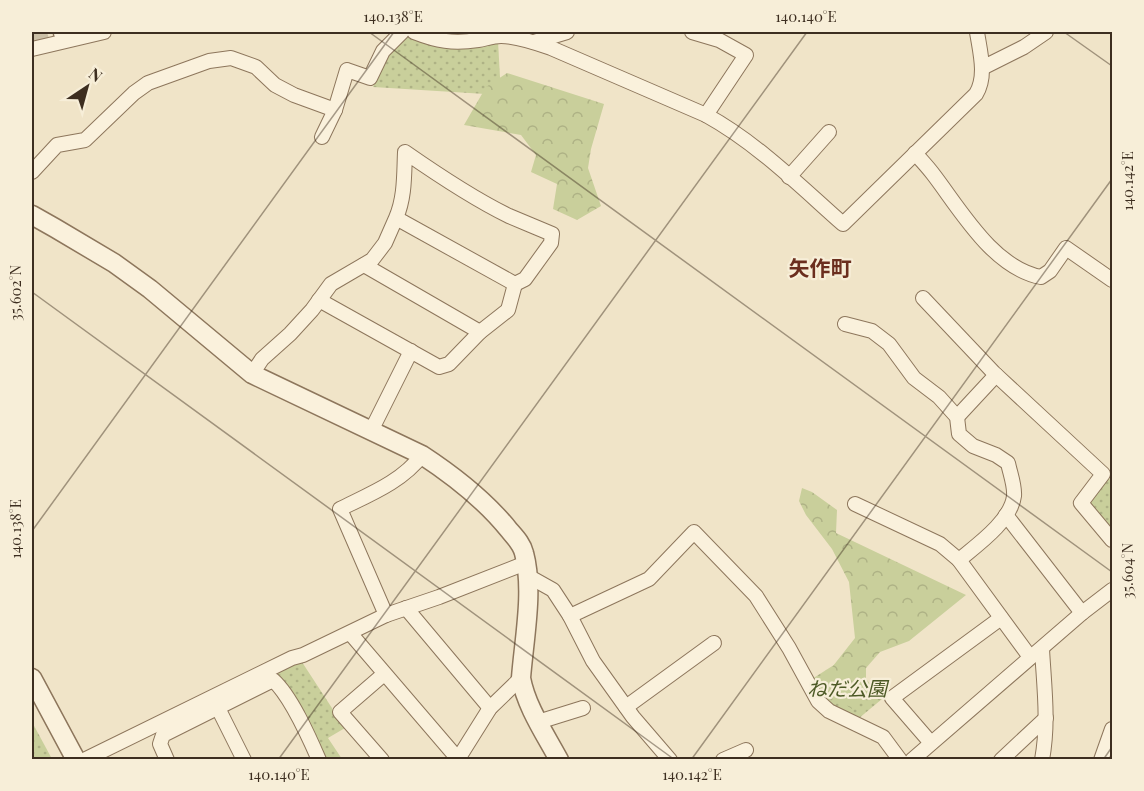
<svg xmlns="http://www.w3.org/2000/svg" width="1144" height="791" font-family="'Playfair Display','Noto Sans JP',serif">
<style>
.grass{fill:url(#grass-dots)}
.forest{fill:url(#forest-crowns)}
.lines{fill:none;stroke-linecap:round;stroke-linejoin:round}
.tertiary-tunnel{stroke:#ccc0a6;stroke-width:18;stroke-dasharray:18 9;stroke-linecap:butt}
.minor-casing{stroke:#8d765c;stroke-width:16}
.tertiary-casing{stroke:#8d765c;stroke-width:21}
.minor{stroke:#faf1dc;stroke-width:14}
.tertiary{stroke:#faf1dc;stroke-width:18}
.ticks{fill:none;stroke:#3d2e20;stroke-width:1.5;stroke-opacity:0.45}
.labels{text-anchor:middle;stroke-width:4.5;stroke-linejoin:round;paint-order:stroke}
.park-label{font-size:20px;font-style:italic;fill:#4d5a26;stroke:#f7eed8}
.neighbourhood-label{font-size:21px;font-weight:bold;fill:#6b2e1e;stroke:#f7eed8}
.neatline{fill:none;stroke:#3d2e20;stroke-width:2}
.ticks-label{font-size:15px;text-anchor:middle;fill:#3d2e20}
</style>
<defs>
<pattern id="grass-dots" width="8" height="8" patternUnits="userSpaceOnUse" patternTransform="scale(1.5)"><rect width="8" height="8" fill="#c9cf9b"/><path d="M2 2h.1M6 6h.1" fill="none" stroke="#aeb285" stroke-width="1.8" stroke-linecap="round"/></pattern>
<pattern id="forest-crowns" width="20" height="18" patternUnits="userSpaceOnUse" patternTransform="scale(1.5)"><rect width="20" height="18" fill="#c9cf9b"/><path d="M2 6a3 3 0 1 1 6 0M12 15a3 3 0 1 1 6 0" fill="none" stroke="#aeb285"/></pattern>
</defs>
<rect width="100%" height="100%" fill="#f0e4c8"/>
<g class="grass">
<path d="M410 32 498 41 501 95 373 87 393 48Z"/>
<path d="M1108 478 1112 481V534L1090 507V500Z"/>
<path d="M848 656 882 699 858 719 831 704 812 679Z"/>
<path d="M300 659 345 728 328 738 342 759H321L312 737 276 671Z"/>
<path d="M32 722 52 759H32Z"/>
</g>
<g class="forest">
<path d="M507 73 604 104 591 149 588 168 601 206 577 220 553 209 557 184 531 172 536 155 521 135 464 125 486 87Z"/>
<path d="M802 488 812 492 837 510 836 533 966 595 909 641 880 652 866 668V681L852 709 826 692 822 680 855 638 849 582 832 549 806 515 799 501Z"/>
</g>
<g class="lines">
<path class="tertiary-tunnel" d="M32 44 63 33"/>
<g class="minor-casing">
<g id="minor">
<path d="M414 32C437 41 453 44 478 40 485 39 493 36 501 36 514 36 537 43 551 48L706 115C757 143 800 186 843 224L976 94C987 76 980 52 977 32"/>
<path d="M692 32 719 40 746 55 706 115"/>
<path d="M534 42 567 32"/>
<path d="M32 49 104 32"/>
<path d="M982 68 1024 47 1046 32"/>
<path d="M322 137 335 110 347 70 370 78 383 51 402 32"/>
<path d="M915 153C921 160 927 166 933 174 960 209 993 268 1041 277L1050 271 1066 248 1112 280"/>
<path d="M32 172 57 145 85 140 134 93 148 83 209 61 231 58 256 67 275 85 294 95 335 110"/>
<path d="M789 177 829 132"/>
<path d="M364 265 480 332"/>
<path d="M923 298 994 373 1103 474 1081 503 1112 540"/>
<path d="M319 300 439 367 449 364 480 332 508 310 515 284"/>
<path d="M845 324 872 331 889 344 914 378 939 397 957 417 959 434 973 446 996 455 1008 463C1010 473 1015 486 1014 496 1011 521 977 545 959 560L940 544 855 504"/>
<path d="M252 374 262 359 290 334 312 310 331 284 372 260 385 243 396 218C405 197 404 175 405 152 438 175 472 198 509 216 523 222 538 228 552 234L551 243 525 279 515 284 396 218"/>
<path d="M957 417 996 375"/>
<path d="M371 431 411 351"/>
<path d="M1006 515 1082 613"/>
<path d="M959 560 1030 657"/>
<path d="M528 576 553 590 570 616 593 661 633 717 670 760"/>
<path d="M406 608 490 708"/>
<path d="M386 615 340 509C368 495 402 482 422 455"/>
<path d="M570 616 649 579 694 532 756 596 789 648 818 701 829 711 883 737 900 760"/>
<path d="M350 633 458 759 490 708 521 678"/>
<path d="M1042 649C1044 686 1049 722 1042 760"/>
<path d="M626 707 714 643"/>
<path d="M218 708 244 760"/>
<path d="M538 722 583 708"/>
<path d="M931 743 892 698 1001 618"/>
<path d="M84 760 292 658 303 655 386 615 439 597 526 563"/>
<path d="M167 760 160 744 163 735 273 680C291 696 309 737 319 760"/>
<path d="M382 760 340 712 384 674"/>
<path d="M723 760 746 750"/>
<path d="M912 760 1082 613 1112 590"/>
<path d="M1001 760 1046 718"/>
<path d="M1101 760 1112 729"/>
</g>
</g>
<g class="tertiary-casing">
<g id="tertiary">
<path d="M63 33 67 32"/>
<path d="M32 215 55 228 114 263 150 289 252 374 422 455C454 476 485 500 509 530 515 537 522 544 524 553 534 590 524 639 521 678 526 706 545 734 559 760"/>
<path d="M32 678 76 760"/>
</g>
</g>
<use href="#minor" class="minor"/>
<use href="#tertiary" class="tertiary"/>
</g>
<path class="ticks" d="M369 32 1112 572M1064 32 1112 66M32 292 675 760M32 531 394 32M278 760 807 32M691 760 1112 179M1103 760 1112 747"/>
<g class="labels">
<g class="park-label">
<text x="847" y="696">ねだ公園</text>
</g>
<g class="neighbourhood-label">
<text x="820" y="276">矢作町</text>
</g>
</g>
<rect width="1144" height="791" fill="none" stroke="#f7eed8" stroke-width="66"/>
<g transform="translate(87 87) rotate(36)" stroke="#f7eed8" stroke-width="4.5" paint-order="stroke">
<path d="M0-4.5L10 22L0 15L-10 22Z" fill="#3d2e20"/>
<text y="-9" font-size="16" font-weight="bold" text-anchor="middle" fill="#3d2e20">N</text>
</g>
<rect x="33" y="33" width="1078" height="725" class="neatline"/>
<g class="ticks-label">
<text x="393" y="22">140.138°E</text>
<text x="806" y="22">140.140°E</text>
<text transform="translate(1128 181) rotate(-90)" y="5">140.142°E</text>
<text transform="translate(16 293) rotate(-90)" y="5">35.602°N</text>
<text transform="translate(16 529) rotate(-90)" y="5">140.138°E</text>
<text transform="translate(1128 571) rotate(-90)" y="5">35.604°N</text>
<text x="279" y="780">140.140°E</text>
<text x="692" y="780">140.142°E</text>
</g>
</svg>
